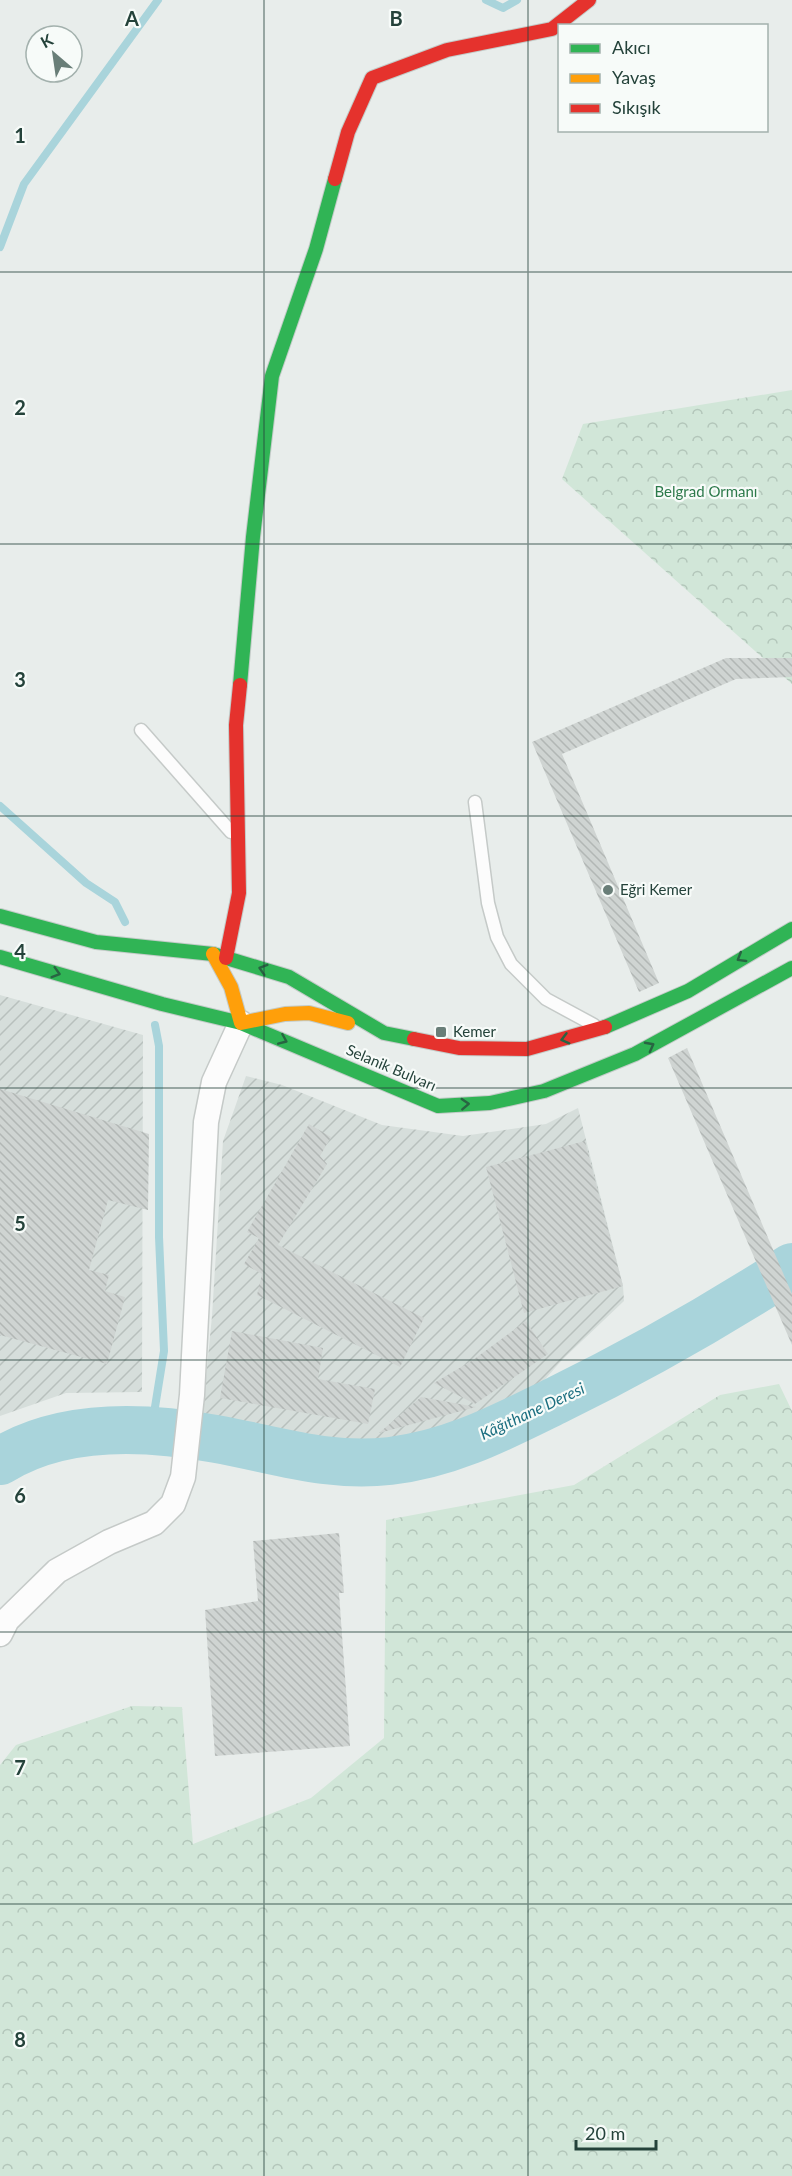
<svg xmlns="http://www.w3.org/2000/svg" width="792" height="2176" font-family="Lato,sans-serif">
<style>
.industrial{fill:url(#industrial-furrows)}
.forest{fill:url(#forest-crowns)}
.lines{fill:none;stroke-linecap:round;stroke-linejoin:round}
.stream{stroke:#a9d4db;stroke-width:8}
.river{stroke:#a9d4db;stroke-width:48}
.building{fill:url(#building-back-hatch)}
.lane-casing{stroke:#c5cac8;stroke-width:15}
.street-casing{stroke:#c5cac8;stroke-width:27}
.fast-casing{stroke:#c3cbc8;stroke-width:16}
.slow-casing{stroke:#c3cbc8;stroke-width:16}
.jam-casing{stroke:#c3cbc8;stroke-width:16}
.lane{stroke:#fcfcfc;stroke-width:12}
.street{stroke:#fcfcfc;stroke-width:24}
.fast{stroke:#30b455;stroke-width:14}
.slow{stroke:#ff9f0a;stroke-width:14}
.jam{stroke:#e5322d;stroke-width:14}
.oneway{stroke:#286442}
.grid{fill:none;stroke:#24423a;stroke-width:1.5;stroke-opacity:0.55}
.poi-dot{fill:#697e78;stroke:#f7fbf9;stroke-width:2}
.labels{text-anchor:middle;stroke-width:4.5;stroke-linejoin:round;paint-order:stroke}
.park-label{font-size:15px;fill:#2d7a4b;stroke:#f7fbf9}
.poi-label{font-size:15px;fill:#24423a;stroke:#f7fbf9;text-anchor:start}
.street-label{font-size:15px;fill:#24423a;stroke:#f7fbf9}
.water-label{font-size:16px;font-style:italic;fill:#1c6f80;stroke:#f7fbf9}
.grid-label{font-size:20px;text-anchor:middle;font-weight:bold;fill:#24423a;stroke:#f7fbf9;stroke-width:4.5;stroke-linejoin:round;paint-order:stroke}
</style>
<defs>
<pattern id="industrial-furrows" width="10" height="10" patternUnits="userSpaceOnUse" patternTransform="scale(1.5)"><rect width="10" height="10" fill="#d6dedb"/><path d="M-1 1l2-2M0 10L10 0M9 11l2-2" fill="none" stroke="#b8c0bd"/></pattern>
<pattern id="forest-crowns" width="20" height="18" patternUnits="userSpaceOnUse" patternTransform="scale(1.5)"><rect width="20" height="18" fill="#d1e6d8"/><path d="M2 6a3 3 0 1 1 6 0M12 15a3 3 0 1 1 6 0" fill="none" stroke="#b3c6ba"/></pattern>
<pattern id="building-back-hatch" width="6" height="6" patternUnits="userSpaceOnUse" patternTransform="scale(1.5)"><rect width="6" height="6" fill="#cfd4d2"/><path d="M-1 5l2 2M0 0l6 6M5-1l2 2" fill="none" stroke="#b2b7b5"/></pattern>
</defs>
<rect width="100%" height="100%" fill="#e8edeb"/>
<g class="industrial">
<path d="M0 995 143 1035 142 1392 66 1393 0 1416Z"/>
<path d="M246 1076 282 1085 382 1125 463 1136 546 1124 578 1108 623 1286 624 1301 563 1359 539 1386 493 1423 437 1442 367 1448 291 1442 202 1419 212 1316 223 1141Z"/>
</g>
<g class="forest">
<path d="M792 390V684L562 479 583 424Z"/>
<path d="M779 1384 792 1411V2176H0V1765L16 1745 132 1706 182 1707 193 1844 311 1798 384 1738 386 1520 574 1485 720 1395Z"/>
</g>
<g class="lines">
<g class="stream">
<path d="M486 0 503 8 517 0"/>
<path d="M0 247 24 184 158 0"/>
<path d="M0 806 86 883 115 902 125 922"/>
<path d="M151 1432 164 1351 159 1237V1046L155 1025"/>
</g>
<path class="river" d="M0 1461C63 1422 146 1426 216 1439 277 1450 327 1468 390 1461 451 1454 502 1427 555 1401 637 1361 716 1316 792 1267"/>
</g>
<g class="building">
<path d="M726 658H792V677L736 679 562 754 659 983 639 992 532 742Z"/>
<path d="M687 1048 792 1294V1345L668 1058Z"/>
<path d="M0 1089 149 1134 148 1210 108 1200 89 1270 109 1275 105 1291 125 1297 107 1364 0 1335Z"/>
<path d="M309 1124 331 1137 320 1156 327 1164 278 1245 424 1318 400 1367 257 1295 262 1274 244 1264 259 1238 247 1232Z"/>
<path d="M585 1141 623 1286 524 1313 486 1167Z"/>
<path d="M526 1321 548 1354 475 1404 434 1383 473 1360Z"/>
<path d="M232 1331 323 1348 318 1379 375 1389 368 1424 220 1398Z"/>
<path d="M421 1397 476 1407 379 1433Z"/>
<path d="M339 1533 344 1593H339L350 1746 215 1756 205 1610 258 1601 253 1541Z"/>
</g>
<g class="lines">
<g class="lane-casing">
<g id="lane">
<path d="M141 730 231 832"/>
<path d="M475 802 488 903 497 937 511 964 546 999 594 1025"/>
</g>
</g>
<g class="street-casing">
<path id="street" d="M0 1634 7 1620 57 1571 109 1542 154 1523 173 1504 183 1477 192 1395 206 1122 214 1082 241 1023"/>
</g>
<g class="fast-casing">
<g id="fast">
<path d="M240 685 253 537 272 376 316 249 335 179"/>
<path d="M0 916 96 942 213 954 289 977 384 1033 414 1039"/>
<path d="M0 957 162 1004 241 1023 438 1106 490 1103 544 1091 635 1054 792 968"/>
<path d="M605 1027 688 991 792 929"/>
</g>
</g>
<g class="slow-casing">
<path id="slow" d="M213 954 231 987 241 1023 285 1014 309 1013 348 1023"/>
</g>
<g class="jam-casing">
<g id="jam">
<path d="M335 179 348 132 372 78 447 50 552 29 589 0"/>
<path d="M226 958 239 893 236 725 240 685"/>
<path d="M414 1039 459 1048 527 1049 605 1027"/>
</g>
</g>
<use href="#lane" class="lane"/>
<use href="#street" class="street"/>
<use href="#fast" class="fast"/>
<use href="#slow" class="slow"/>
<use href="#jam" class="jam"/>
</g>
<defs><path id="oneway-chevron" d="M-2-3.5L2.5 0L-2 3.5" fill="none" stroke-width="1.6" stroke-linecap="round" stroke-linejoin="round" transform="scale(1.5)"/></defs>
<g class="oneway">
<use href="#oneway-chevron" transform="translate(741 958) rotate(149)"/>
<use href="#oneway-chevron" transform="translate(263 969) rotate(-163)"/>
<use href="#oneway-chevron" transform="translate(56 973) rotate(16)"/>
<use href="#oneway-chevron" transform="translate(565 1039) rotate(165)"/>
<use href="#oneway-chevron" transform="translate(283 1040) rotate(23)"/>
<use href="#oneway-chevron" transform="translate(650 1046) rotate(-28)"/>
<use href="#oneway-chevron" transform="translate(465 1104) rotate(-3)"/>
</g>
<path class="grid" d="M264 0V2176M528 0V2176M0 272H792M0 544H792M0 816H792M0 1088H792M0 1360H792M0 1632H792M0 1904H792"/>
<g class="poi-dot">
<circle cx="608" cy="890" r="6"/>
<rect x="435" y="1026" width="12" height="12" rx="3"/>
</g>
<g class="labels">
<g class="park-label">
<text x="706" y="497">Belgrad Ormanı</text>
</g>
<g class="poi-label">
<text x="620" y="895">Eğri Kemer</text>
<text x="453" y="1037">Kemer</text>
</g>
<g class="street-label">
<text transform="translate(391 1068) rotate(23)" y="5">Selanik Bulvarı</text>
</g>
<g class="water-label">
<text transform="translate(532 1411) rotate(-25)" y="6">Kâğıthane Deresi</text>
</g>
</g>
<g class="grid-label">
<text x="132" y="26">A</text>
<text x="396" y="26">B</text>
<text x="20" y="143">1</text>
<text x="20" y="415">2</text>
<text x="20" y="687">3</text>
<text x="20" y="959">4</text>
<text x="20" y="1231">5</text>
<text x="20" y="1503">6</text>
<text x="20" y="1775">7</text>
<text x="20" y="2047">8</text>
</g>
<rect x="558" y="24" width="210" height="108" fill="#f7fbf9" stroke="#a3b1ad" stroke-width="1.5"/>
<rect x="570" y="44" width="30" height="9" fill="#30b455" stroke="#a3b1ad" stroke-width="1.5"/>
<text x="612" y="54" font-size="18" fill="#24423a">Akıcı</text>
<rect x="570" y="74" width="30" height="9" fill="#ff9f0a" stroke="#a3b1ad" stroke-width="1.5"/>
<text x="612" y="84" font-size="18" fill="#24423a">Yavaş</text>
<rect x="570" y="104" width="30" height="9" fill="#e5322d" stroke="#a3b1ad" stroke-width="1.5"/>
<text x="612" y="114" font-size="18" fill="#24423a">Sıkışık</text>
<g transform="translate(54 54) rotate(331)"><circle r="28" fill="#f7fbf9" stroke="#a3b1ad" stroke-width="1.5"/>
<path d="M0-4.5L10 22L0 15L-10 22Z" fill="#697e78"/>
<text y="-9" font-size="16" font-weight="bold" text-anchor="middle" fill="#24423a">K</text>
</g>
<path d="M576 2140v9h80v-9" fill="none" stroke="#24423a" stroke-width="3"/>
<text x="585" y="2140" font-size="18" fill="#24423a" stroke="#f7fbf9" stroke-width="4.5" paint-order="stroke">20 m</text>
</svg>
